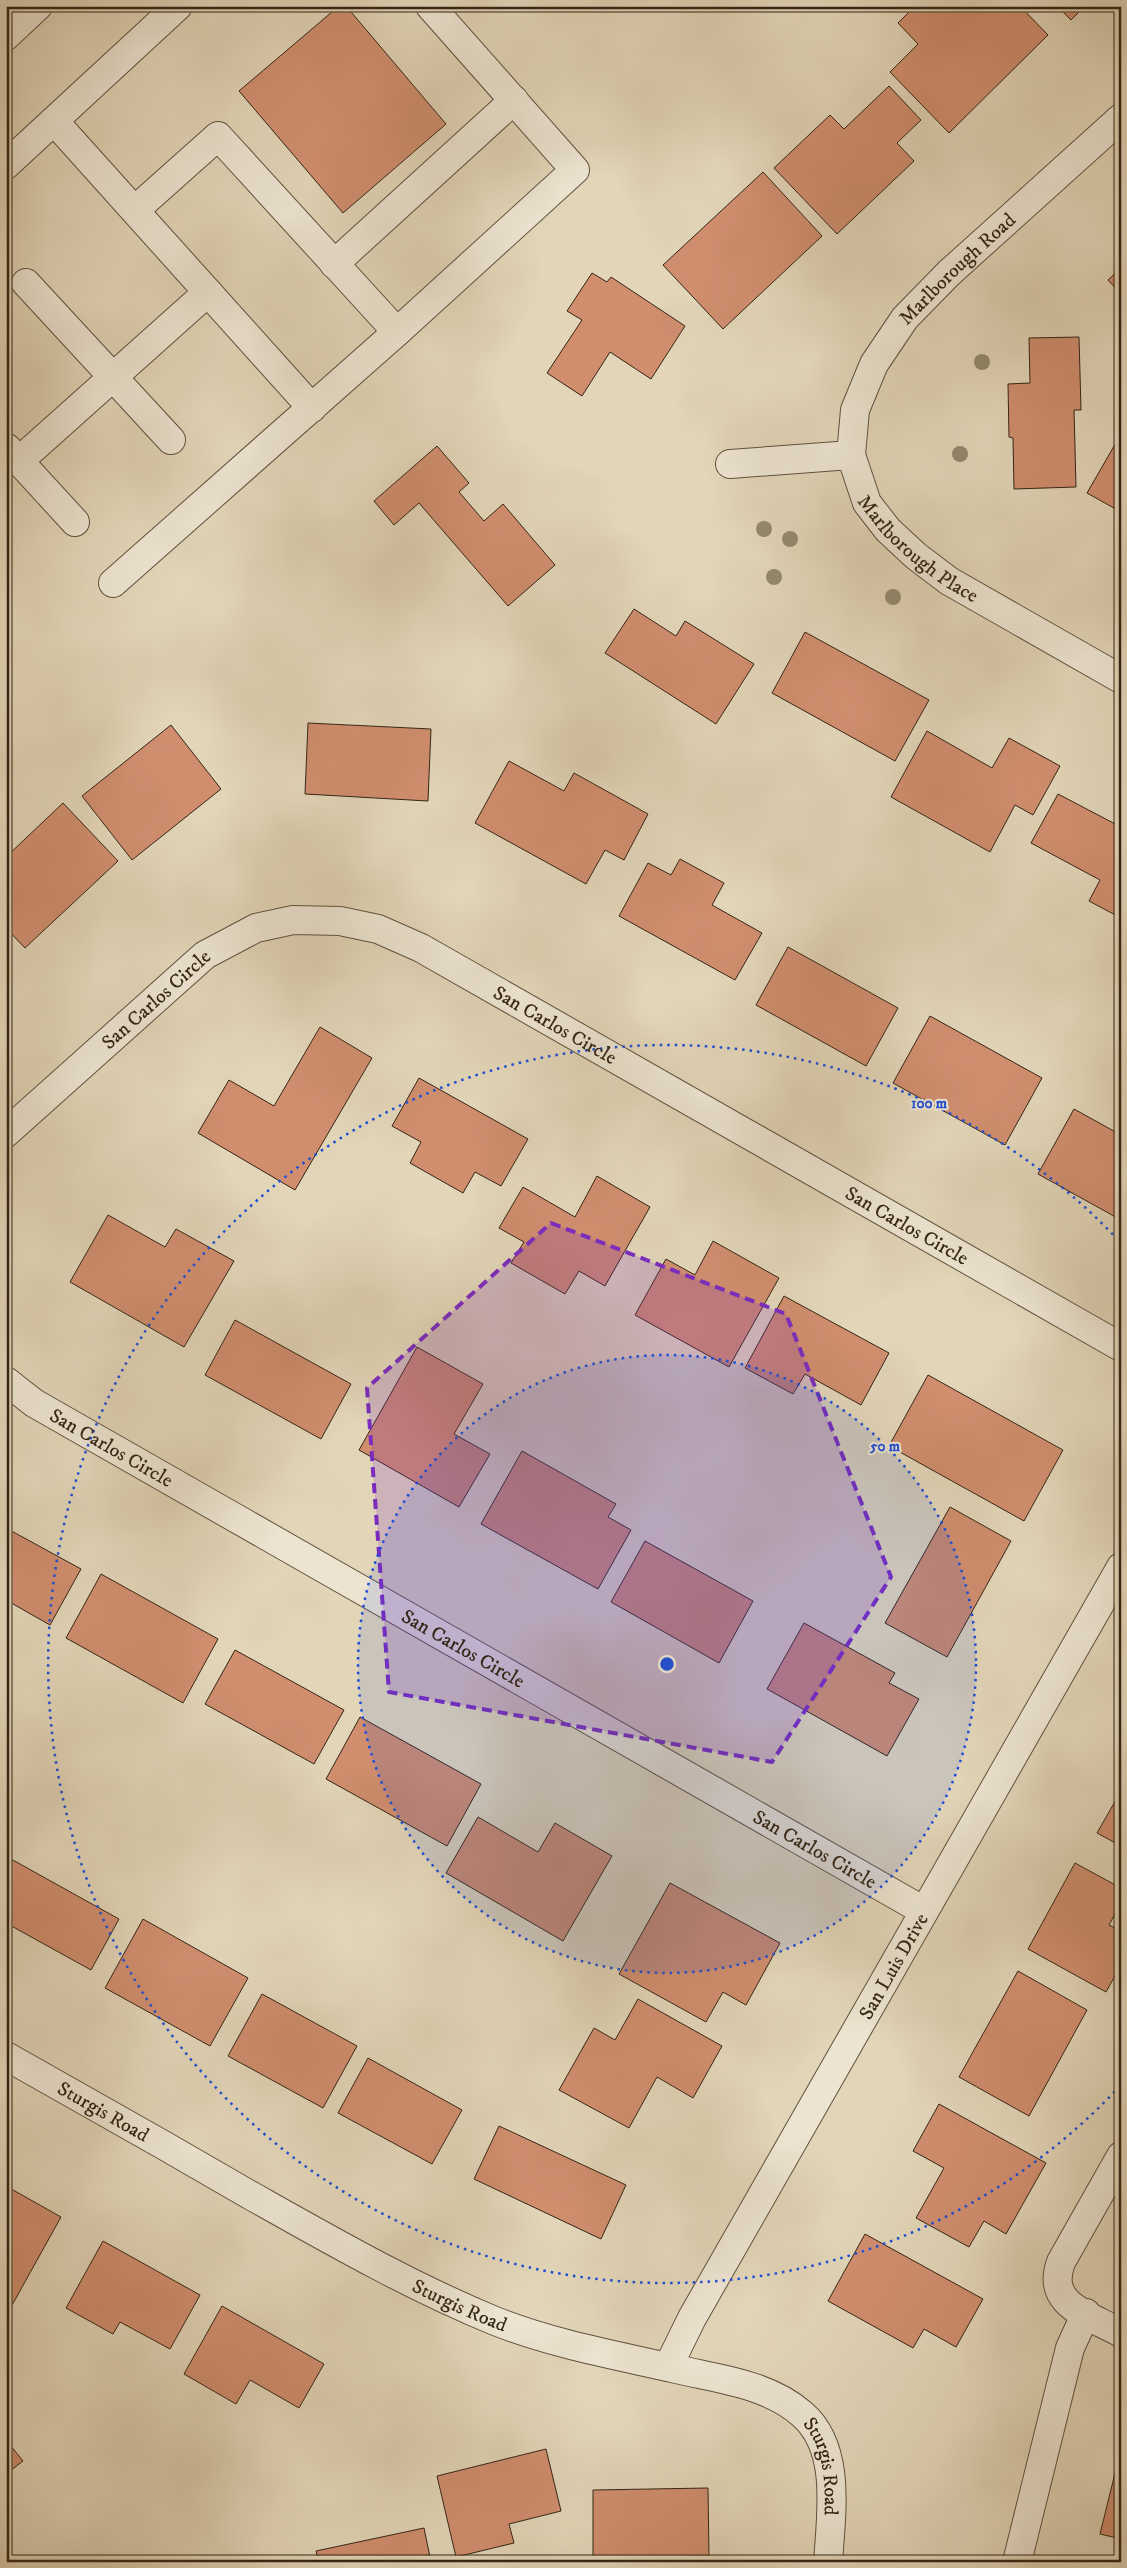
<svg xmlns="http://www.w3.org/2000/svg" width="1127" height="2568" font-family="'IM FELL DW Pica',serif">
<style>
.building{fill:#d08e6f;stroke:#332515}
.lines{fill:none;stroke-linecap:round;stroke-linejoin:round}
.minor-casing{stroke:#5f513e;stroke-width:30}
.minor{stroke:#ece4d1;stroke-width:28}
.tree{fill:#94896e}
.marked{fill:#7b2cbf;fill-opacity:0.2;stroke:#7b2cbf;stroke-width:4;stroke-dasharray:10 6;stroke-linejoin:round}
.ring{fill:none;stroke:#1d4ed8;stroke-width:2.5;stroke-dasharray:2.5 5}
.labels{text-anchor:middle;stroke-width:4;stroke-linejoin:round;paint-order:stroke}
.street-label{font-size:20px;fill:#332515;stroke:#ece4d1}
.centre{fill:#1d4ed8;stroke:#ece4d1;stroke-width:2.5}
.ring-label{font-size:15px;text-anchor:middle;font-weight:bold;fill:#1d4ed8;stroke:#ece4d1;stroke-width:4;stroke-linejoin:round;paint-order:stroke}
</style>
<rect width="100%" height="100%" fill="#e2d5b8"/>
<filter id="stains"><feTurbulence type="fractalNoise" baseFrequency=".004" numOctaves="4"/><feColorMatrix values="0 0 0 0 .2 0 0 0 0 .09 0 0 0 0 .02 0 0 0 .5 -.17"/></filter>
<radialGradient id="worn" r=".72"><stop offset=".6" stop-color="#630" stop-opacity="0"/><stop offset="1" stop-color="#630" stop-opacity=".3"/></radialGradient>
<g class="building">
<path d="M339 6H346L446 124 343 213 239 91Z"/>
<path d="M915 6H1020L1048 35 949 133 890 72 918 44 898 23Z"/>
<path d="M1057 6H1085L1071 20Z"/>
<path d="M889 86 921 120 897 143 914 161 837 234 774 168 830 115 844 129Z"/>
<path d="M763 172 822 236 723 329 663 265Z"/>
<path d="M1121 268V294L1108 280Z"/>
<path d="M592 273 607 282 611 277 685 326 651 379 610 352 582 396 547 373 582 320 567 311Z"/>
<path d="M1079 337 1081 410H1074L1076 487 1014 489 1013 438 1009 437 1008 384 1030 383 1029 338Z"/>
<path d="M1121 434V512L1087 493Z"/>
<path d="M437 446 469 483 459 492 484 521 503 504 555 565 508 606 419 503 394 525 374 501Z"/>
<path d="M634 609 676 636 685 621 754 664 716 724 605 653Z"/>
<path d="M805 632 929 700 895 761 772 693Z"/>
<path d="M308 723 431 729 428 801 305 794Z"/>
<path d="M171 725 221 789 132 860 82 796Z"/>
<path d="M927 731 992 768 1009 738 1060 766 1033 815 1015 805 990 852 891 797Z"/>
<path d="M509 761 564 791 574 773 648 814 624 860 605 850 586 884 475 823Z"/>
<path d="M1058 794 1121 827V918L1089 901 1100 880 1031 843Z"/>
<path d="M63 803 118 861 25 948 6 928V857Z"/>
<path d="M680 859 724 883 712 905 762 933 735 980 619 916 648 863 671 875Z"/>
<path d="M788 947 898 1008 866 1066 756 1005Z"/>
<path d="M930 1016 1042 1078 1005 1145 893 1083Z"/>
<path d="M320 1027 372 1058 295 1190 198 1133 229 1080 274 1106Z"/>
<path d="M419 1078 528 1139 501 1186 475 1172 463 1193 410 1163 421 1142 392 1126Z"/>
<path d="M1074 1109 1121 1135V1220L1038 1174Z"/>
<path d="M597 1176 650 1207 605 1286 579 1271 565 1294 511 1263 524 1242 499 1228 523 1187 575 1217Z"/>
<path d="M108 1215 165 1247 176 1229 234 1261 184 1347 70 1282Z"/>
<path d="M713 1241 779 1278 729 1367 635 1315 666 1259 695 1275Z"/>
<path d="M784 1296 889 1353 861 1405 805 1374 793 1394 745 1368Z"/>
<path d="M235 1320 351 1384 321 1439 205 1375Z"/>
<path d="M417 1347 483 1384 454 1434 490 1454 459 1507 359 1450Z"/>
<path d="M928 1375 1063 1450 1024 1521 889 1446Z"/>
<path d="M522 1451 616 1504 608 1517 631 1530 598 1589 481 1524Z"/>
<path d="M950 1507 1011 1541 947 1657 885 1623Z"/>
<path d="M6 1528 81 1569 50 1625 6 1600Z"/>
<path d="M645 1541 753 1601 719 1663 611 1602Z"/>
<path d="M101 1574 218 1639 183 1703 66 1638Z"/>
<path d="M804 1623 895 1673 889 1683 919 1699 887 1756 767 1689Z"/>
<path d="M235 1650 344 1710 314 1764 205 1704Z"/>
<path d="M360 1717 481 1784 447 1846 326 1779Z"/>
<path d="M1121 1791V1846L1097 1833Z"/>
<path d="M478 1817 538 1852 555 1823 612 1856 563 1941 446 1873Z"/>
<path d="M11 1859 119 1919 91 1970 6 1923V1867Z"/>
<path d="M1075 1863 1121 1888V1903L1109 1925 1121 1931V1965L1106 1992 1028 1949Z"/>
<path d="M670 1883 780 1943 746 2005 723 1992 706 2022 619 1974Z"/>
<path d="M143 1919 248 1978 210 2046 105 1988Z"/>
<path d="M1018 1971 1087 2010 1029 2116 959 2077Z"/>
<path d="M262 1994 357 2046 323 2108 228 2056Z"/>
<path d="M638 1999 722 2046 693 2098 657 2077 629 2128 559 2090 594 2028 615 2040Z"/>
<path d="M368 2058 462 2110 432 2164 338 2113Z"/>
<path d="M939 2104 1046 2163 1006 2234 984 2221 969 2247 916 2218 944 2168 913 2151Z"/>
<path d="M499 2126 626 2185 601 2239 474 2179Z"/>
<path d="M6 2186 61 2217 6 2316Z"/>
<path d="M865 2234 983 2299 956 2347 924 2329 913 2348 828 2301Z"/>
<path d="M103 2241 200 2295 170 2349 120 2322 113 2334 66 2308Z"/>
<path d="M222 2306 324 2364 299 2408 250 2380 236 2404 184 2374Z"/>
<path d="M6 2440 23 2461 6 2474Z"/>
<path d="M546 2449 561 2511 509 2524 514 2543 456 2557 437 2476Z"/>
<path d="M1121 2449V2539L1100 2534Z"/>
<path d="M708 2488 709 2556 593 2558V2490Z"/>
<path d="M424 2528 431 2562H319L316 2551Z"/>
</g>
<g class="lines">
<g class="minor-casing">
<g id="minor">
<path d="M6 36 38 6"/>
<path d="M54 121 312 408"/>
<path d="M6 165 178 6"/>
<path d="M135 210 218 136 397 332"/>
<path d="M334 264 514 100"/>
<path d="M26 283 171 440"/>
<path d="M7 448 75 522"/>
<path id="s1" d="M851 455 855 410 874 364 905 318 949 273 1121 118"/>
<path d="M19 461 208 292"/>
<path id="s2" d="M730 464 851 455 867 503 888 530 916 556 949 581 1121 679"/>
<path d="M113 583 397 332 575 170 430 6"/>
<path id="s3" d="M6 1133 205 955 256 928 293 920 340 921 378 929 421 948 1121 1347"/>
<path id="s4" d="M6 1381 34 1403 924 1911"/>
<path id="s5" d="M6 2056C88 2102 169 2148 250 2195 330 2240 410 2286 495 2321 553 2344 615 2355 676 2369 718 2379 768 2384 802 2414 842 2448 831 2515 828 2562"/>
<path d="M1121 2156 1061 2262C1045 2305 1089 2315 1121 2333"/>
<path id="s6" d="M668 2367 692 2318 1121 1567"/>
<path d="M1017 2562 1070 2348 1086 2313"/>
</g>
</g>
<use href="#minor" class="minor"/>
</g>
<g class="tree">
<circle cx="982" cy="362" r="8"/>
<circle cx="960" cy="454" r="8"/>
<circle cx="764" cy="529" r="8"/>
<circle cx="790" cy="539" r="8"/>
<circle cx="774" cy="577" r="8"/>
<circle cx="893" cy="597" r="8"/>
</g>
<path class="marked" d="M551 1223 786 1314 891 1577 772 1762 389 1692 367 1388Z"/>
<circle cx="667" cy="1664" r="309" fill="#1d4ed8" fill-opacity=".12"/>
<g class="ring">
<circle cx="667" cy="1664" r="309"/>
<path d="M1120 2086A619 619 0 1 1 1120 1242"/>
</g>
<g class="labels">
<g class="street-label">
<text dy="7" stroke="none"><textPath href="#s1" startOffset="222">Marlborough Road</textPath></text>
<text dy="7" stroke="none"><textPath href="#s2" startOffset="241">Marlborough Place</textPath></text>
<text dy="7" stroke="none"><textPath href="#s3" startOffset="201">San Carlos Circle</textPath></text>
<text dy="7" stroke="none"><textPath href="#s3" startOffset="650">San Carlos Circle</textPath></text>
<text dy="7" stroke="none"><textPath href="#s3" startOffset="1055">San Carlos Circle</textPath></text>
<text dy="7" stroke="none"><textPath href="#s4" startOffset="125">San Carlos Circle</textPath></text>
<text dy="7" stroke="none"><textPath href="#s4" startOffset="530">San Carlos Circle</textPath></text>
<text dy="7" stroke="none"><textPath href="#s4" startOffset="935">San Carlos Circle</textPath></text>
<text dy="7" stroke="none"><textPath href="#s6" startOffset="460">San Luis Drive</textPath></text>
<text dy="7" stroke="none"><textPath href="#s5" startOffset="112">Sturgis Road</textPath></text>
<text dy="7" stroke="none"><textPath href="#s5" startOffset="518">Sturgis Road</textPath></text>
<text dy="7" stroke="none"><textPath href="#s5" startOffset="938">Sturgis Road</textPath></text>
</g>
</g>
<circle cx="667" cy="1664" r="8" class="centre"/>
<g class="ring-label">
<text x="929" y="1108">100 m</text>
<text x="885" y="1451">50 m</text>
</g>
<rect width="1127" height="2568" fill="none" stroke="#e2d5b8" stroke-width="25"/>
<rect x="8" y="8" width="1112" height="2553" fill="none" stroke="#332515" stroke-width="2.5"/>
<rect x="12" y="12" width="1102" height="2543" fill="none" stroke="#332515"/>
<rect width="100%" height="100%" filter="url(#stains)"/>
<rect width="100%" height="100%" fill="url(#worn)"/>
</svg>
